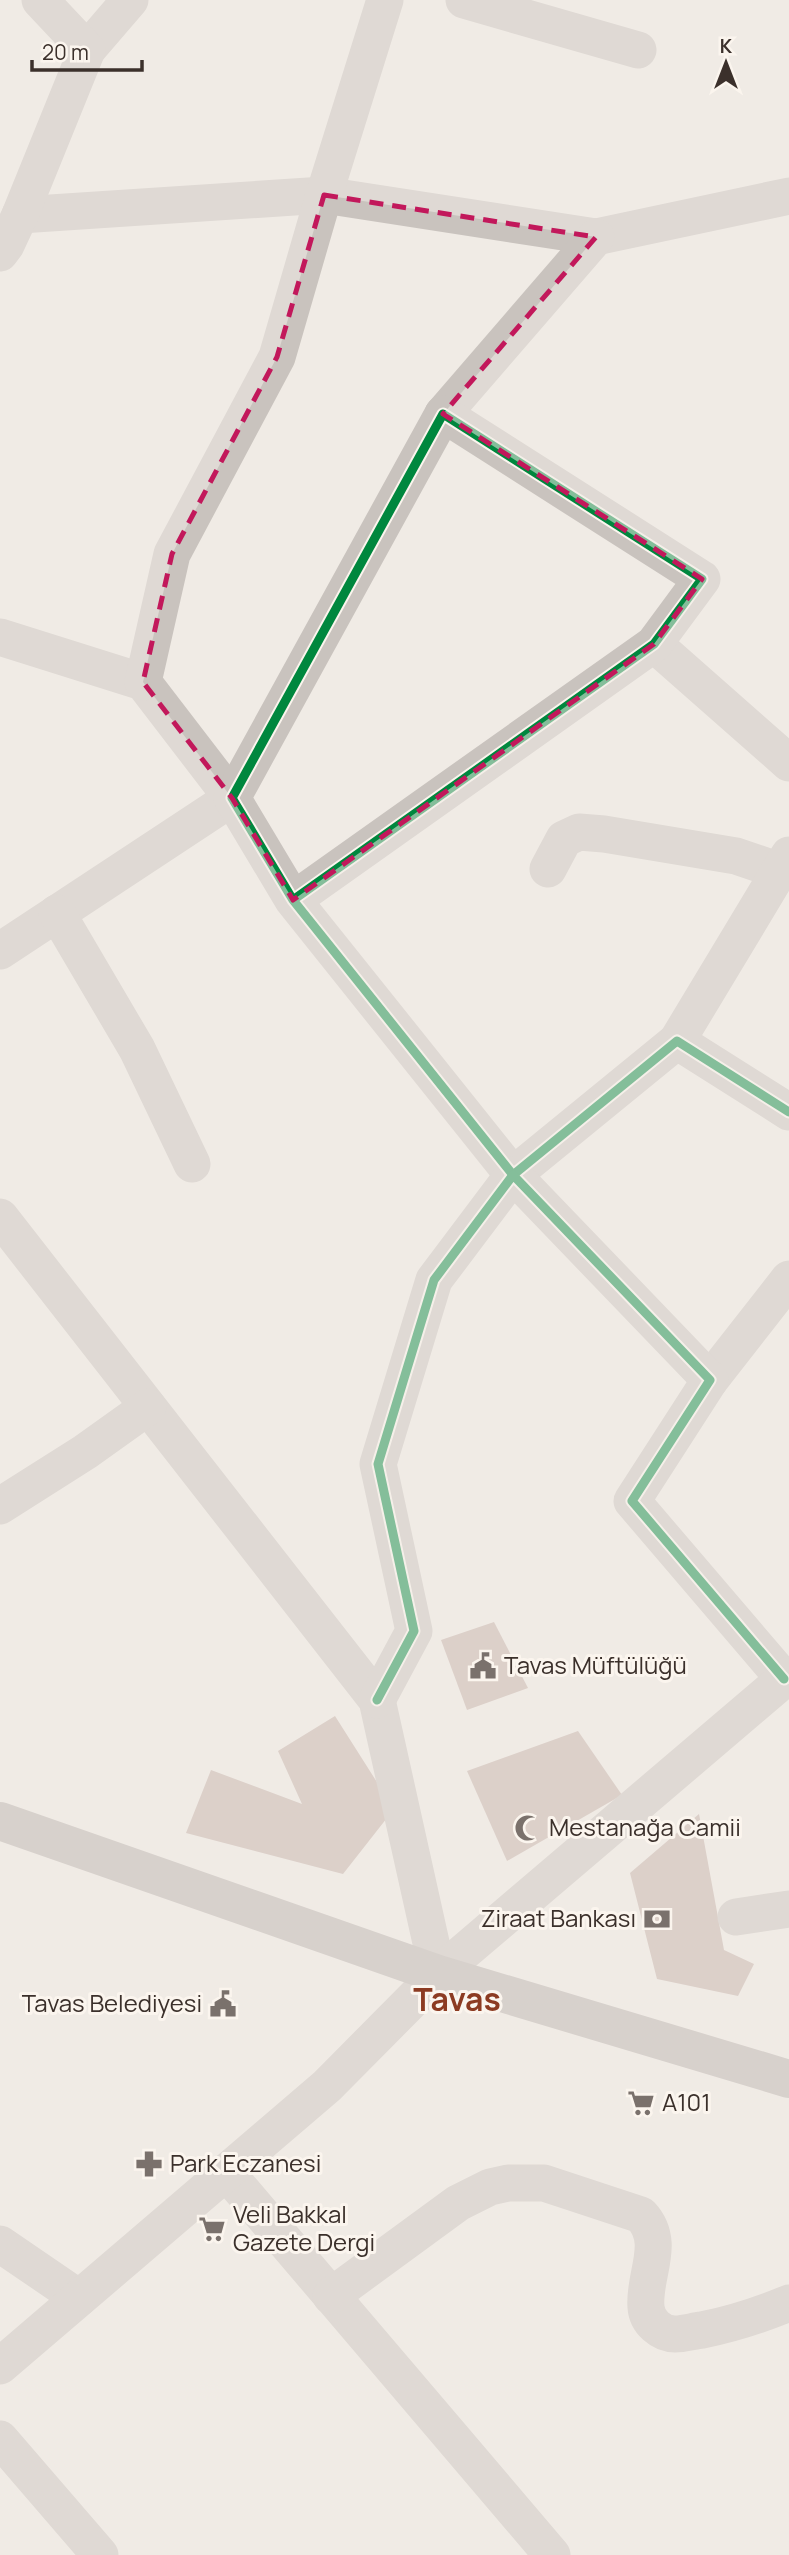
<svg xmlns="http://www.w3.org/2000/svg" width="789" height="2555" font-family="Manrope,sans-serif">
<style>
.building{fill:#c3afa7}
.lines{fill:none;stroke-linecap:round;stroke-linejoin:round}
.minor{stroke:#c9c3be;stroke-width:37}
.major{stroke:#b8b1ad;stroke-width:38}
.cycleway-casing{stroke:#fbf5ee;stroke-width:13}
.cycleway{stroke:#00873e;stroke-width:9}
.marked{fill:none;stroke:#c2185b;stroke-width:5;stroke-dasharray:14 9;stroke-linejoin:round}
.labels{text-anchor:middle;stroke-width:6;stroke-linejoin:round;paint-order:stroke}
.poi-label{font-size:24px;fill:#3b302b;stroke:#fbf5ee;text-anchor:start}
.district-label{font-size:32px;font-weight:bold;fill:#8c3b22;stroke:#fbf5ee}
</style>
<rect width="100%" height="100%" fill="#f0ebe5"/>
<g class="building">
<path d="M494 1622 528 1688 467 1710 441 1640Z"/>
<path d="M335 1716 394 1809 343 1874 186 1833 211 1770 302 1804 278 1751Z"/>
<path d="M578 1731 622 1795 507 1861 467 1771Z"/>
<path d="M699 1814 724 1950 754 1964 738 1996 657 1979 630 1873Z"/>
</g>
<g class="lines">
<g class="minor">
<path d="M464 0 638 50"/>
<path d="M87 50 130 0"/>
<path d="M20 215 324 195 596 237 789 196"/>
<path d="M0 253 6 245 20 215 87 50 40 0"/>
<path d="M443 414 596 237"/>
<path d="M0 637 143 682 232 798 0 951"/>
<path d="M654 644 789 763"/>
<path d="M143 682 172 554 277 357 324 195 385 0"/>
<path d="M548 869 564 839 579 832 604 834 736 856 780 871"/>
<path d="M293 900 654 644 702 579 443 414 232 798 293 900 513 1175 677 1041 789 1112"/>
<path d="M57 913 137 1049 192 1164"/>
<path d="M677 1041 789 855"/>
<path d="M0 1217 377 1700 438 1974"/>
<path d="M710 1380 789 1279"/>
<path d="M0 1506 85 1452 148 1407"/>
<path d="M377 1700 414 1631 378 1464 434 1280 513 1175 710 1380 632 1501 784 1679"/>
<path d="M736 1917 789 1909"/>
<path d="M226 2172 552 2555"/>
<path d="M0 2244 79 2298"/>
<path d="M331 2296 458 2203 490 2187 508 2183H544L641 2215C667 2243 643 2275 646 2307 647 2322 661 2334 675 2334 684 2334 693 2331 702 2330 732 2324 760 2315 789 2303"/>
<path d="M0 2366 327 2086 438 1974 789 1675"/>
<path d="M0 2439 100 2555"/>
</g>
<path class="major" d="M0 1821 438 1974 789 2079"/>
<g class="cycleway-casing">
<g id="cycleway">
<path d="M293 900 654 644 702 579 443 414 232 798 293 900 513 1175 677 1041 789 1112"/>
<path d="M377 1700 414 1631 378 1464 434 1280 513 1175 710 1380 632 1501 784 1679"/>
</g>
</g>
<use href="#cycleway" class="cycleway"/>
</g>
<path d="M0 0H789V2555H0ZM324 195 596 237 443 414 702 579 654 644 293 900 232 798 143 682 172 554 277 357Z" fill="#f0ebe5" fill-opacity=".55" fill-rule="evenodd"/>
<path class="marked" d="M324 195 596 237 443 414 702 579 654 644 293 900 232 798 143 682 172 554 277 357Z"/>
<defs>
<g id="civic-bare" transform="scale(2.1)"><path d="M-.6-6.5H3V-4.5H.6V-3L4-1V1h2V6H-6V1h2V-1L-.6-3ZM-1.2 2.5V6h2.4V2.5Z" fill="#7a716c" stroke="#fbf5ee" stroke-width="2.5" paint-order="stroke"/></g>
<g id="mosque-bare" transform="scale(2.1)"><path d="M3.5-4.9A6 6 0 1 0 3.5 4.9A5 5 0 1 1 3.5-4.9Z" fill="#7a716c" stroke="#fbf5ee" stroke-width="2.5" paint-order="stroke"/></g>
<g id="bank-bare" transform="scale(2.1)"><path d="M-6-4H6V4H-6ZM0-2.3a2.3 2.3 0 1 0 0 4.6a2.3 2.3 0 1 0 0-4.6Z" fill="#7a716c" stroke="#fbf5ee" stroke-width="2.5" paint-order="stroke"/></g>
<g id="supermarket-bare" transform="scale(2.1)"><path d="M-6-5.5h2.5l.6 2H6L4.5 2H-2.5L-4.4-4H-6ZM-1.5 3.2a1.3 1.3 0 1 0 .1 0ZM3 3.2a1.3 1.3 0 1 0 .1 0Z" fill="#7a716c" stroke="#fbf5ee" stroke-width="2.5" paint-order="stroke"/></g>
<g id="pharmacy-bare" transform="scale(2.1)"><path d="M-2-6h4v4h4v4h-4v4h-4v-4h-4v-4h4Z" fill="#7a716c" stroke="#fbf5ee" stroke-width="2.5" paint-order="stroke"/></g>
</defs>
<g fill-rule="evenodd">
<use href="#civic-bare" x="483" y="1666"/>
<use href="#mosque-bare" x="528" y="1828"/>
<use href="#bank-bare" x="657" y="1919"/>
<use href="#civic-bare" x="223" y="2004"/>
<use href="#supermarket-bare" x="641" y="2103"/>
<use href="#pharmacy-bare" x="149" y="2164"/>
<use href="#supermarket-bare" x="212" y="2229"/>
</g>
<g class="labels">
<g class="poi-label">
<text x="504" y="1674">Tavas Müftülüğü</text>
<text x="549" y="1836">Mestanağa Camii</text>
<text x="636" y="1927" text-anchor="end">Ziraat Bankası</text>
<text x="202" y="2012" text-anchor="end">Tavas Belediyesi</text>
<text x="662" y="2111">A101</text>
<text x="170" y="2172">Park Eczanesi</text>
<text x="233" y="2223">Veli Bakkal<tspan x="233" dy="28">Gazete Dergi</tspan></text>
</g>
<g class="district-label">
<text x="457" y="2011">Tavas</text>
</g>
</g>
<g transform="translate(726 63)" stroke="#fbf5ee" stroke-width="5" paint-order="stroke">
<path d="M0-5L12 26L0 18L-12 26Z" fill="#3b302b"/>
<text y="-10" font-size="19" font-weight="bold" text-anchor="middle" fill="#3b302b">K</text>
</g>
<path d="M32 60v10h110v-10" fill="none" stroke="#3b302b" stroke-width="3.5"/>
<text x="42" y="60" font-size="21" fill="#3b302b" stroke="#fbf5ee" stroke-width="5" paint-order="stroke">20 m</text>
</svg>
